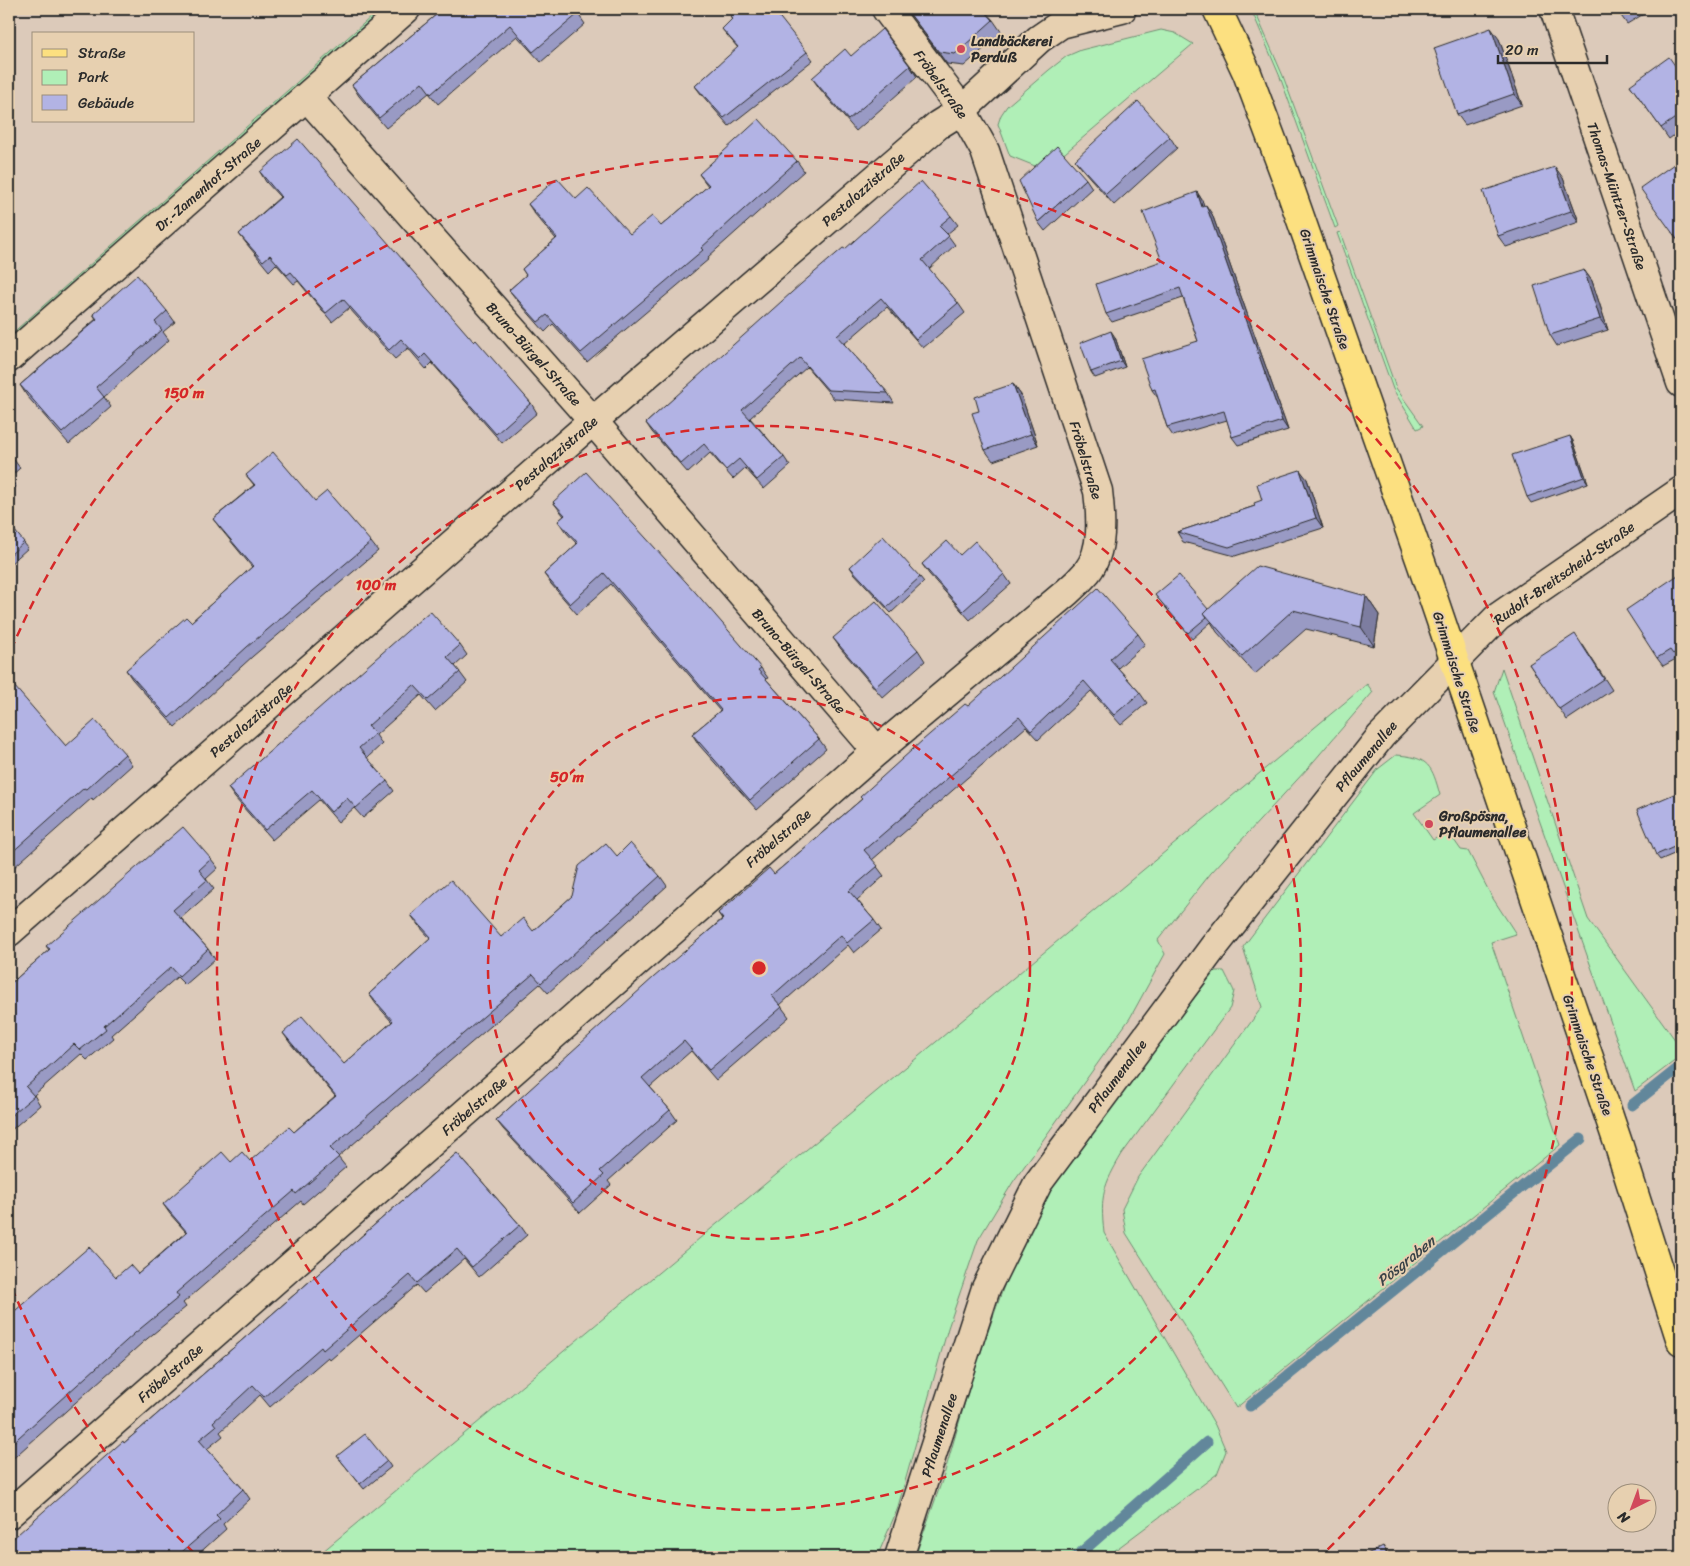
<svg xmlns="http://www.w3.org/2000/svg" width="1690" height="1566" font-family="Sriracha,sans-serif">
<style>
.green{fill:#b0efb7;stroke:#6e8d71}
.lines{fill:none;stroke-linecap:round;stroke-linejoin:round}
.stream{stroke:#62879b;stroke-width:11}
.minor-casing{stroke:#2b2b2b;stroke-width:31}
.major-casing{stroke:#2b2b2b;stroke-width:31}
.minor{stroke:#e7d0b0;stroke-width:28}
.major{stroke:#fce080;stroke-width:28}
.wall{fill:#999ac4;stroke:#2b2b2b}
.shaded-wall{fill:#7d7da0;stroke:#2b2b2b}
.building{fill:#b2b3e4;stroke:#2b2b2b}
.ring{fill:none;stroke:#d62828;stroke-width:2.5;stroke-dasharray:9 6}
.poi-dot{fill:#d1495b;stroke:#e7d0b0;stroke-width:2}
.labels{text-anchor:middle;stroke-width:4;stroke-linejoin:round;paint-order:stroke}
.poi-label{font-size:14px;font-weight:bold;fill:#2b2b2b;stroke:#e7d0b0;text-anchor:start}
.street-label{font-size:14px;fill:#2b2b2b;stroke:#e7d0b0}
.water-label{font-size:15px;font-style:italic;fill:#394247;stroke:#e7d0b0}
.centre{fill:#d62828;stroke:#e7d0b0;stroke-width:2.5}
.ring-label{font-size:15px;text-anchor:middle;font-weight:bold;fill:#d62828;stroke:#e7d0b0;stroke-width:4;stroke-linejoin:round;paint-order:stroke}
</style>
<rect width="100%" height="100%" fill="#dccaba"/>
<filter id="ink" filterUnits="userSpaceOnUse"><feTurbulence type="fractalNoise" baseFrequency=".02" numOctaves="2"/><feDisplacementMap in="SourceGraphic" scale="10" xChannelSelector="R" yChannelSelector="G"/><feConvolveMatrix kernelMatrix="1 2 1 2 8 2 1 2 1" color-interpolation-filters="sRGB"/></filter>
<g filter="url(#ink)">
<g class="green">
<path d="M380 9H393L9 346V336Z"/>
<path d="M1251 9H1254L1283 76 1338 226 1335 228 1280 77Z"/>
<path d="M1161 30 1175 33 1193 44 1045 170 1010 156 998 124 1001 115 1007 106 1049 70 1067 56 1081 50Z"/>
<path d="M1340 232 1396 388 1423 426 1417 429 1393 389 1337 233Z"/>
<path d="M1502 668 1588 919 1681 1048V1056L1635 1091 1494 692Z"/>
<path d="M1367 684 1373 692 1308 768 1211 873 1158 940 1165 954 1130 1018 1013 1182 978 1240 948 1328 897 1510 877 1557H316Z"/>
<path d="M1396 755C1429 757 1432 766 1440 795L1414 813 1433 840 1442 835 1454 840 1461 850 1468 851 1492 897 1516 934 1491 942 1560 1145 1236 1408 1126 1233 1122 1209 1138 1177 1262 1007 1243 947 1378 769Z"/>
<path d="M1215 971H1224L1234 991 1230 1008 1122 1154C1103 1186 1100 1196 1104 1233L1215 1425 1226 1451 1217 1474 1106 1557H915L944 1475 973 1374 1018 1246 1044 1197 1064 1166Z"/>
</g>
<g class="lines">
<g class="stream">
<path d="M1632 1105 1681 1066"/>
<path d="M1250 1406 1581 1139"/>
<path d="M1076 1557 1207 1442"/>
</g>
<g class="minor-casing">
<g id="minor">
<path d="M1554 9 1681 383"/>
<path d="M307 97 593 421 877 751"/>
<path d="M9 358 406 9"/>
<path d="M9 932 593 421 938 125 962 110 1039 39 1061 24 1122 9"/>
<path d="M9 1514 877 751 1067 592C1074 586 1081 579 1087 572 1104 551 1101 516 1098 491L985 151 962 110 886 9"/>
<path d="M899 1557 986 1288 1038 1183 1212 949 1381 736 1498 617 1681 491"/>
</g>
</g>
<g class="major-casing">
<path id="major" d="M1217 9 1247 73 1287 180 1422 565 1618 1143 1681 1341"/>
</g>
<use href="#minor" class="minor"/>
<use href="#major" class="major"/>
</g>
<g class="wall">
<path d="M443 9 578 14 585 24 541 62 517 36 438 104 429 93 386 128 359 96 352 85Z"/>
<path d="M906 9H993L987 14 993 20 1002 33 964 66 947 64Z"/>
<path d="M1616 9H1652L1627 24Z"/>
<path d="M730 17 807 52 813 60 729 126 701 94 695 86 738 48 722 29 732 20Z"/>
<path d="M1499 39 1522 105 1465 125 1457 114Z"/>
<path d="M851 56 910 66 917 77 856 131 820 89 812 78Z"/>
<path d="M1681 74V130L1669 139 1630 85Z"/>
<path d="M1170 137 1177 148 1114 205 1083 170 1075 160Z"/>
<path d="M797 161 804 171 708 257 709 259 587 362 553 324 545 332 516 299 509 290 526 275 522 269 556 239 534 213 528 204 576 199 630 234 661 226 708 186 699 174Z"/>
<path d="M260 172 474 342 531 403 537 413 502 443 432 363 426 369 408 348 395 359 349 308 332 322 298 281 294 284 276 264 269 271 246 243 239 234 280 197 266 182Z"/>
<path d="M1563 178 1579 222 1506 247 1498 236Z"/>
<path d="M1086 179 1092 188 1045 231 1038 222Z"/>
<path d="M1197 192 1202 200 1204 206 1212 214 1288 430 1238 445 1232 437 1227 420 1173 436 1167 427 1158 398 1152 390 1198 341 1183 298 1112 322 1106 314 1162 261Z"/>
<path d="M951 216 958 225 947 234 955 245 929 269 958 303 965 313 923 348 887 307 844 344 888 393 894 403 834 399 807 367 750 418 784 457 790 466 764 489 745 468 733 479 710 453 688 473 652 432 646 423 845 249Z"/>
<path d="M1584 270 1592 281 1608 330 1557 346 1550 335Z"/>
<path d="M167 311 175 322 163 332 169 340 104 397 111 407 69 444 27 396 20 385 96 319 93 314Z"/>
<path d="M1115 337 1125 367 1095 378 1091 372Z"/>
<path d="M1013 384 1021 395 1038 445 993 461 985 450 979 411Z"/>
<path d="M1570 436 1573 441 1588 483 1531 503 1527 497Z"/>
<path d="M9 453 20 468 10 477 16 487 9 494Z"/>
<path d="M246 475 315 501 371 542 378 551 253 656 175 727 132 679 126 670 191 622 252 567 220 528 213 519 254 485Z"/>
<path d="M1307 479 1323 528 1235 556 1183 542 1177 532 1255 506 1262 500Z"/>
<path d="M553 502 761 668 768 678 766 679 819 739 826 749 757 810 699 745 692 734 720 711 611 584 577 614 551 584 544 574 577 544 565 531 558 521 564 516Z"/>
<path d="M9 524 28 548 9 565Z"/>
<path d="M960 555 1004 574 1011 584 970 620 929 574 922 564Z"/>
<path d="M850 567 920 577 924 582 891 613 854 573Z"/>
<path d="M1681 573V660L1678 662 1676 659 1663 666 1657 658Z"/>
<path d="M1155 595 1208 609 1366 596 1379 615 1374 646 1306 629 1255 674 1217 632 1211 622 1192 639Z"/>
<path d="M1138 634 1145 644 1118 668 1140 693 1147 703 1121 725 1091 691 1038 740 1026 727 872 860 884 876 857 900 874 920 881 930 854 953 848 945 780 1005 789 1017 716 1080 691 1051 650 1087 670 1110 677 1120 608 1181 611 1185 580 1213 503 1129 496 1120 722 919 718 913 774 874 862 799 968 706Z"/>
<path d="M833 638 918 650 925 661 883 698 841 649Z"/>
<path d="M460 645 467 655 455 666 467 682 435 711 421 695 376 735 382 744 367 758 387 781 394 791 363 818 354 808 338 822 319 800 272 840 235 798 228 788Z"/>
<path d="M1583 645 1612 690 1567 720 1529 664Z"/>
<path d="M9 690 66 746 125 754 132 765 93 800 92 798 12 869 10 867 9 868Z"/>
<path d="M1681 791V851L1660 860 1656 855Z"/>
<path d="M617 856 660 876 667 886 548 993 540 984 338 1157 346 1167 303 1204 301 1201 183 1303 186 1307 142 1343 9 1462V1316L116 1277 138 1274 186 1232 170 1214 163 1204 231 1162 250 1161 294 1132 335 1096 290 1043 283 1033 344 1064 392 1022 376 1004 369 994 430 938 418 925 411 915 501 937 533 931Z"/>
<path d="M211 859 218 868 206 879 214 889 181 918 208 949 215 959 185 985 177 977 111 1035 113 1038 87 1060 81 1054 34 1095 40 1105 9 1132V985L49 950 46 946Z"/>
<path d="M457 1153 520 1225 527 1235 479 1277 464 1259 424 1293 417 1285 330 1360 328 1357 270 1407 260 1395 220 1432 223 1436 207 1449 243 1489 250 1499 223 1524 226 1529 195 1557H9L124 1443Z"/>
<path d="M337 1456 387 1461 391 1467 364 1489Z"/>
</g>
<g class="shaded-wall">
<path d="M1491 28 1499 39 1522 105 1514 94Z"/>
<path d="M1555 167 1563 178 1579 222 1571 211Z"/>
<path d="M1197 192 1202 200 1208 216 1202 207Z"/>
<path d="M1206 205 1212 214 1288 430 1282 421Z"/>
<path d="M1584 270 1592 281 1608 330 1600 319Z"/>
<path d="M1111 331 1115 337 1125 367 1121 361Z"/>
<path d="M1013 384 1021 395 1038 445 1031 434Z"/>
<path d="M1570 436 1573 441 1588 483 1584 477Z"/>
<path d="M1300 470 1307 479 1323 528 1316 518Z"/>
<path d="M1366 596 1379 615 1374 646 1361 627Z"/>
<path d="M1383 1546 1390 1557H1388Z"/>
</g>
<g class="building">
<path d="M443 9H574L578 14 533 52 510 25 431 94 422 82 379 118 352 85Z"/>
<path d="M739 9H773L807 52 724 118 695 86 738 47 722 29 732 19 730 17Z"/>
<path d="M906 9H983L993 20 955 54 939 52Z"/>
<path d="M1616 9H1626L1619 13Z"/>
<path d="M1491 28 1514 94 1457 114 1434 48Z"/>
<path d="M882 29 910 66 848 120 812 78 845 49 851 56Z"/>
<path d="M1669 57 1681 74V114L1661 128 1630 85Z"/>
<path d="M1138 101 1170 137 1106 194 1075 160Z"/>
<path d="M759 119 797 161 701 248 703 250 581 353 547 315 538 322 509 290 526 275 522 269 557 238 528 204 557 178 576 199 588 188 630 234 652 216 661 226 709 185 699 174Z"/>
<path d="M298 139 474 342 476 340 531 403 496 434 425 354 420 359 401 339 389 350 343 299 326 313 291 272 287 275 270 255 263 261 239 234 281 197 260 172Z"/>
<path d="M1057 146 1086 179 1038 222 1019 181Z"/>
<path d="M1681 159V240L1679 242 1640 188Z"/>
<path d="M1555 167 1571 211 1498 236 1483 191Z"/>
<path d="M921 181 951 216 939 226 949 236 922 260 958 303 916 339 881 298 837 336 888 393 828 390 800 358 742 410 784 457 757 480 739 459 726 470 704 444 681 464 646 423 801 284 843 248 845 249Z"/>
<path d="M1197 192 1202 207 1206 205 1282 421 1232 437 1224 411 1167 427 1155 389 1152 390 1141 359 1198 341 1180 288 1106 314 1096 284 1162 261 1143 212Z"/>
<path d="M1584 270 1600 319 1550 335 1534 286Z"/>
<path d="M137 275 167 311 155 322 162 330 96 387 104 397 62 433 20 385 97 319 93 314Z"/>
<path d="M1111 331 1121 361 1091 372 1080 343Z"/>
<path d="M1013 384 1031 434 985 450 972 413 979 411 975 397Z"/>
<path d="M1570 436 1584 477 1527 497 1512 455Z"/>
<path d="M273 452 315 501 327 491 371 542 247 647 169 718 126 670 186 617 191 622 253 566 213 519 255 485 246 475Z"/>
<path d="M9 453 13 457 9 460Z"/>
<path d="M1300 470 1316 518 1229 547 1177 532 1255 506 1254 503 1262 500 1257 484Z"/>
<path d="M586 472 696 593 761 668 758 670 819 739 750 800 692 734 721 710 604 573 570 604 544 574 578 543 558 521 565 515 553 502Z"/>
<path d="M9 524 24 542 9 556Z"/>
<path d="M883 536 920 577 887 607 850 567Z"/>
<path d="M947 541 960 555 975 541 1004 574 963 611 922 564Z"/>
<path d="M1257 566 1366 596 1361 627 1293 610 1242 656 1204 613Z"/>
<path d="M1681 573V648L1673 654 1670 650 1657 658 1626 610Z"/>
<path d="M1179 575 1208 609 1204 613 1207 617 1188 633 1155 595Z"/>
<path d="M1098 588 1138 634 1110 659 1140 693 1114 715 1084 681 1031 731 1019 717 864 850 878 866 849 891 874 920 847 943 841 935 772 996 782 1007 709 1070 684 1041 642 1078 670 1110 600 1171 604 1175 573 1203 496 1120 654 977 723 919 718 913 769 868 774 874 862 799 860 797 923 740 965 704 968 706Z"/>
<path d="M876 601 918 650 875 687 833 638Z"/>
<path d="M430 611 460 645 447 657 460 672 428 700 414 685 368 726 375 734 359 748 387 781 356 808 347 798 331 812 312 790 265 830 228 788Z"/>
<path d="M1575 634 1604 679 1559 709 1529 664Z"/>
<path d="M14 686 66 746 95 720 125 754 86 789 84 788 9 855V724L10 723 9 722V690Z"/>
<path d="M1681 791V844L1656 855 1637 810Z"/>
<path d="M183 827 211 859 199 870 207 880 173 910 208 949 179 976 171 967 104 1026 106 1029 80 1050 74 1044 26 1087 34 1096 9 1117V985L50 949 46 946Z"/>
<path d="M606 843 617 856 630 843 660 876 541 983 533 974 330 1148 339 1157 296 1194 294 1191 176 1293 179 1297 135 1333 9 1446V1316L89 1247 116 1277 130 1265 138 1274 187 1232 163 1204 222 1152 231 1162 242 1152 250 1161 289 1127 294 1132 336 1096 283 1033 302 1016 344 1064 393 1021 369 994 431 937 411 915 451 880 501 937 523 918 533 931 572 896 579 866Z"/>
<path d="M457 1153 520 1225 472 1267 457 1249 417 1283 410 1275 323 1350 321 1347 264 1397 253 1385 213 1422 216 1426 199 1440 243 1489 216 1515 220 1519 176 1557H9V1542L123 1441 124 1443Z"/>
<path d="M365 1434 387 1461 360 1484 337 1456Z"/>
<path d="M1383 1546 1388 1557H1361Z"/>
</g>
</g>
<g class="ring">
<circle cx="759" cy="968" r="271"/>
<circle cx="759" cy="968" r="542"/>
<path d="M194 1553A813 813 0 0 1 11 1286M11 650A813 813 0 1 1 1324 1553"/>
</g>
<g class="poi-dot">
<circle cx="961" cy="49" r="5"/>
<circle cx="1429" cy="824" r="5"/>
</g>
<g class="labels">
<g class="poi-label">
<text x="971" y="46">Landbäckerei<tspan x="971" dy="16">Perduß</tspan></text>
<text x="1439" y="821">Großpösna,<tspan x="1439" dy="16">Pflaumenallee</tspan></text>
</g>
<g class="street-label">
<text transform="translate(941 84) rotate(54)" y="5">Fröbelstraße</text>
<text transform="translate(208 184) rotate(-41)" y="5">Dr.-Zamenhof-Straße</text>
<text transform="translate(863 189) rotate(-41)" y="5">Pestalozzistraße</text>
<text transform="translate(1617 196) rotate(71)" y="5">Thomas-Müntzer-Straße</text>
<text transform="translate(1325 289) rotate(71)" y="5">Grimmaische Straße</text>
<text transform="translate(534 354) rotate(48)" y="5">Bruno-Bürgel-Straße</text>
<text transform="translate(556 453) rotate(-41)" y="5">Pestalozzistraße</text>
<text transform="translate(1086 460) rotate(73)" y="5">Fröbelstraße</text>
<text transform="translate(1564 573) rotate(-35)" y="5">Rudolf-Breitscheid-Straße</text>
<text transform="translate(799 661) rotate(49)" y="5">Bruno-Bürgel-Straße</text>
<text transform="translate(1457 672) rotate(72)" y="5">Grimmaische Straße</text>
<text transform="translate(251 720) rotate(-41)" y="5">Pestalozzistraße</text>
<text transform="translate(1366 756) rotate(-50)" y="5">Pflaumenallee</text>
<text transform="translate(778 838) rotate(-41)" y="5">Fröbelstraße</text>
<text transform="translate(1588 1055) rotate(71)" y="5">Grimmaische Straße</text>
<text transform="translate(1117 1076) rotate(-53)" y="5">Pflaumenallee</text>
<text transform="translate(474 1106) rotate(-41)" y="5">Fröbelstraße</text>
<text transform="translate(170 1373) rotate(-41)" y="5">Fröbelstraße</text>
<text transform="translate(939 1435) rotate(-72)" y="5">Pflaumenallee</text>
</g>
<g class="water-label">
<text transform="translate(1406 1261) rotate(-39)" y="5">Pösgraben</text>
</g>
</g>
<circle cx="759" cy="968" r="8" class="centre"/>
<g class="ring-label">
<text x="184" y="398">150 m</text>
<text x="376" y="590">100 m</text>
<text x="567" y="782">50 m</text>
</g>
<rect width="1690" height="1566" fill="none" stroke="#e7d0b0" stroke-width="30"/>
<rect x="15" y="15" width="1660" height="1536" fill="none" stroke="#2b2b2b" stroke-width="2" filter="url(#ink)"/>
<rect x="32" y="32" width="162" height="90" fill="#e7d0b0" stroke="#9c8e7b"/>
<rect x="42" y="49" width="25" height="8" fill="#fce080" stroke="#9c8e7b"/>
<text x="78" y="58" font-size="15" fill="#2b2b2b">Straße</text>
<rect x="42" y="70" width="25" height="15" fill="#b0efb7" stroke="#9c8e7b"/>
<text x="78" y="82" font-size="15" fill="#2b2b2b">Park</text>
<rect x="42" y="95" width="25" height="15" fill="#b2b3e4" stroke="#9c8e7b"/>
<text x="78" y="108" font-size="15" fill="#2b2b2b">Gebäude</text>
<g transform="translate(1632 1508) rotate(222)"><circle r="24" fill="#e7d0b0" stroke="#9c8e7b"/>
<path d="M0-4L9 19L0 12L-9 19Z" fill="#d1495b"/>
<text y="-8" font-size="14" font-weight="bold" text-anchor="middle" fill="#2b2b2b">N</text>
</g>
<path d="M1498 55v8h109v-8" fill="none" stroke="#2b2b2b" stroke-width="2.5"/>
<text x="1505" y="55" font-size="15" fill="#2b2b2b" stroke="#e7d0b0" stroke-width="4" paint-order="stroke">20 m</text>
</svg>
